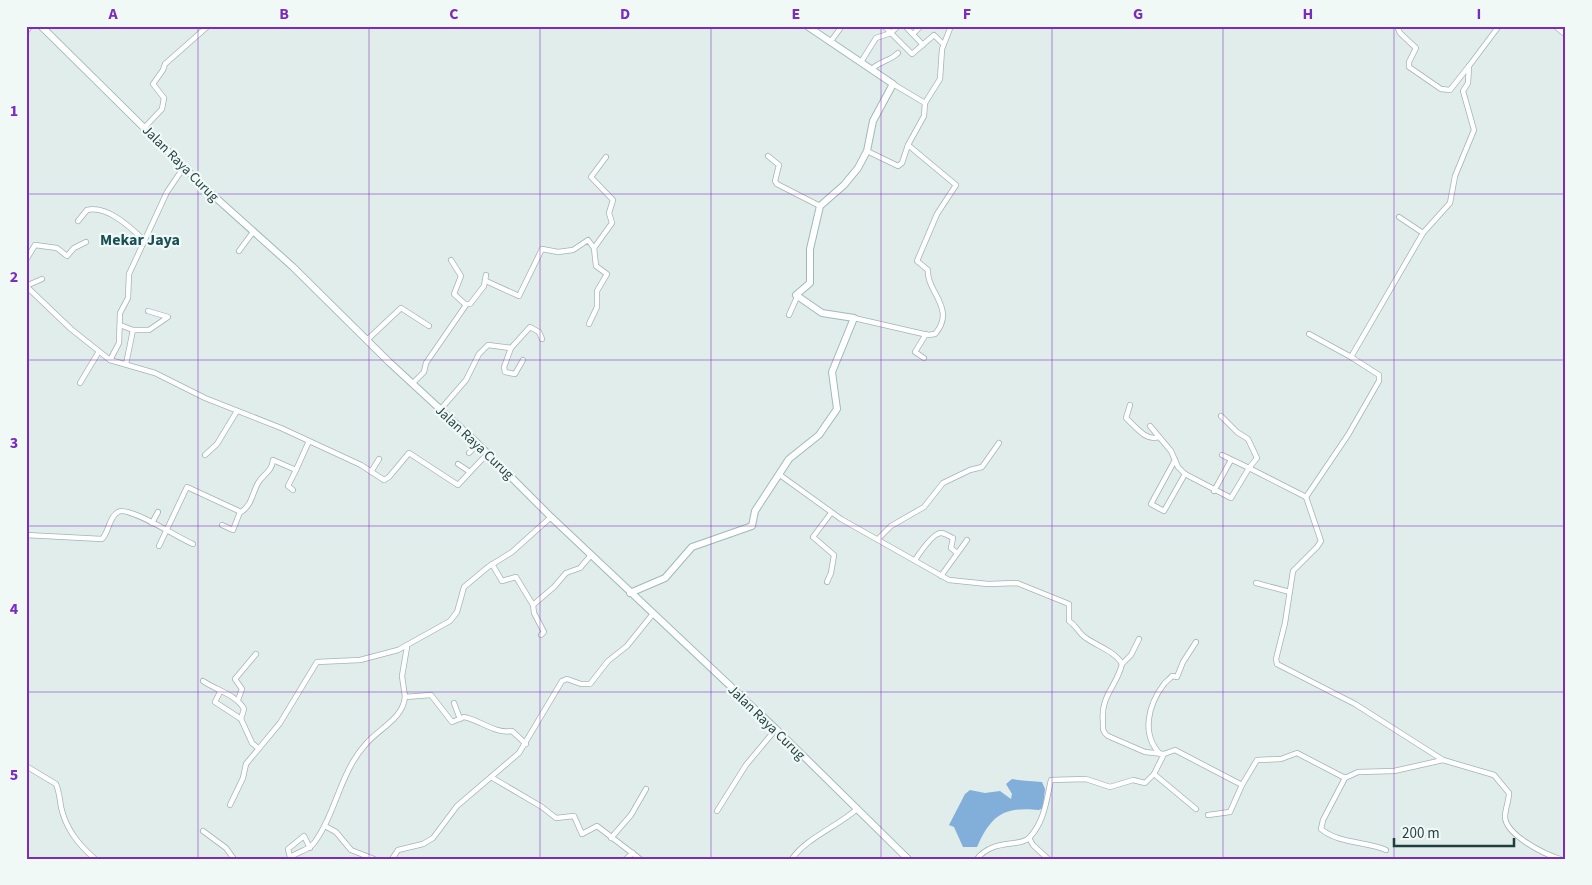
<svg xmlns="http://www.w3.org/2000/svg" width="1592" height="885" font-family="'Source Sans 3',sans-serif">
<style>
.water{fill:#81afd9}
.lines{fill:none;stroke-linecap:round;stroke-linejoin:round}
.street-casing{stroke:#a2b5b4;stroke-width:6}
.secondary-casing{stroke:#9dbab9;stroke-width:8}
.street{stroke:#fff;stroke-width:4.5}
.secondary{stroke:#fff;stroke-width:6}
.grid{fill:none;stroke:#7b2cbf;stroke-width:1;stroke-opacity:0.55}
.labels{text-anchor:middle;stroke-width:4.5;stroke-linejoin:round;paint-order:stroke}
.street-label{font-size:14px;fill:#1f3e3f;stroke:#f1f9f7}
.quarter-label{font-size:16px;font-weight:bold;fill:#184f54;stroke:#f1f9f7}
.neatline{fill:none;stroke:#7b2cbf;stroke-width:2}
.grid-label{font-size:16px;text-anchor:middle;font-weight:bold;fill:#7b2cbf}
</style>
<rect width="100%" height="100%" fill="#e0edeb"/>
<path class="water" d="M1012 779C1022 781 1032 781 1042 782L1045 789 1043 808 1039 810C1003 806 991 816 977 847H963L954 827 949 825 965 794 970 790 985 793 1000 791 1011 799 1012 794 1006 784Z"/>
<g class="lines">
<g class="street-casing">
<g id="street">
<path d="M884 26 912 54 934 35 943 44"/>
<path d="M905 26 923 45"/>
<path d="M1397 26 1400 33 1416 48 1409 62V67L1441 89 1450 90 1469 66"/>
<path d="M1555 26 1566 35"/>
<path d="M26 32 30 26"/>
<path d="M913 34 921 26"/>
<path d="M831 41 842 26"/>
<path d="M861 62 876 38 891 33 898 26"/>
<path d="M872 69C880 61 890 61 898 53"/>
<path d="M893 84 925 103"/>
<path d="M145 127 162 109 164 98 153 84 163 70 165 64 208 26"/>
<path d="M867 151 898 166 902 163 908 145"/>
<path d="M768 156 779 165 775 181 777 184 820 206"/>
<path d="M1399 217 1423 233"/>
<path d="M78 221 87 210C107 205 130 227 144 240"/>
<path d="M594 248 612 223 609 213 613 200 591 177 606 157"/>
<path d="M239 251 253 232"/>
<path d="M26 260 35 245 57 248 67 256 74 248 86 242"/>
<path d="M486 281 519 296 542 249 558 252 573 250 588 240 594 248 596 266 607 274 597 291V307L589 324"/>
<path d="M26 286 71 329 110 360 155 373 205 398 281 428 361 465 384 480 389 477 409 453 458 485 470 472"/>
<path d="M26 286 42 279"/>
<path d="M466 304H470L484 286 486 275"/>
<path d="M789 315 797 297"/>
<path d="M854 318 928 335 935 334C957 309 926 291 928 270L917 261 937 214 956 185 908 145 924 116 925 103 940 79 942 49 951 26"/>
<path d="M120 325 133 330"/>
<path d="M1309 334 1351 357"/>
<path d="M367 340 401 308 429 326"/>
<path d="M511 348 504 367 505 372 515 374 523 360"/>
<path d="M924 358 915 352 926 334"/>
<path d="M110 360 119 343 120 313 128 298 129 274 167 192 184 167"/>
<path d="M126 364 133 330H149L168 317 148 311"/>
<path d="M80 383 98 353"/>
<path d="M413 383 424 372 426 363 466 305 454 294 461 276 451 260"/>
<path d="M1130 405 1126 418C1135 426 1146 442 1159 437"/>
<path d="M440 410 466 380 479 354 488 345 511 348 530 327 539 332 542 339"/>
<path d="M1221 416 1237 432 1248 439 1257 458 1249 468 1222 455"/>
<path d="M1150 426 1171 451 1178 467 1185 474 1231 498 1249 468 1306 497 1321 541 1317 547 1293 571 1285 623 1276 659 1277 664 1355 704 1443 760 1494 775 1509 793C1509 801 1505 809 1505 817 1506 835 1544 854 1560 859"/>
<path d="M469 453 478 444"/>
<path d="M205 455 217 444 237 411"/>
<path d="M1175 460 1151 504 1164 511 1185 474"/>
<path d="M458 464 470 472 488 453"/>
<path d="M371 472 379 459"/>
<path d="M780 475 841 519 949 580 988 584 1017 583 1069 604V621C1077 626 1079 634 1086 638 1097 646 1116 652 1122 664 1117 686 1100 696 1103 722 1103 728 1102 732 1108 736L1145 752 1164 754 1175 750 1242 785 1257 760 1281 759 1297 753 1345 778 1358 772 1394 771 1443 760"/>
<path d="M293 490 288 486 296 470"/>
<path d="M1214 491 1231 460"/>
<path d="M1306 497 1348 435 1379 381V375L1351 357 1423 233 1450 203 1455 176 1474 130 1463 91 1468 83 1469 66 1499 26"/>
<path d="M152 523 158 512"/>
<path d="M222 525 233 530 240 512"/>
<path d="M26 535 102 539C109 532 109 517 118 512 128 505 180 539 193 544"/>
<path d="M879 538 891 526 924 507 943 483 970 470 982 467 999 443"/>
<path d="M159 546 187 487 241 512C252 505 252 494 258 483 263 474 272 472 273 460L296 470 309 441"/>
<path d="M915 560C919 554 933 533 941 533 945 533 950 537 953 538L951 548 957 553"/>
<path d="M492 564 502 581 516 577 533 605 554 587 566 573 580 568 591 555"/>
<path d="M941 576 967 540"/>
<path d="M827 582 831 573 834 555 813 537 831 513"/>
<path d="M1256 583 1290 592"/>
<path d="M533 605 534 613 544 632 541 635"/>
<path d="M407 647 402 676 405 697 431 695 452 722 464 717C480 720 495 734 512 731L526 744"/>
<path d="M1122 664 1131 655 1139 639"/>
<path d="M203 681C216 690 237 695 244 709L241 719"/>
<path d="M220 692 215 702 241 719 252 743 258 748"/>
<path d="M238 700 242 689 235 679 256 654"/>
<path d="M454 703 460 719"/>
<path d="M1160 754C1141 734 1148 705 1164 684 1166 681 1169 680 1172 676L1177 677 1183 662 1196 642"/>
<path d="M26 766 56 784C59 791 60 799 61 807 66 829 78 844 95 859"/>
<path d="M1154 774 1196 809"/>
<path d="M491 777 542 807 556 818 574 816 582 834 597 826 640 859"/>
<path d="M1345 778 1323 820 1321 829C1339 844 1365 841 1386 850"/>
<path d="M230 805 243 778 246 764 280 723 317 662 360 660 398 650 450 621 457 612 464 587 488 567 512 552 551 517"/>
<path d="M717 811 746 765 776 729"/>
<path d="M1208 815 1230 812 1242 785"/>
<path d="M325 826 336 832 351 850 374 859"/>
<path d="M203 831 226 848 234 859"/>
<path d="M611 838 631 815 646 789"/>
<path d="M1029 838 1033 845 1048 859"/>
<path d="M290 857 288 849 304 836 310 848"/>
<path d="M289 859C296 851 307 852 314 843 336 813 340 773 365 745 378 729 403 719 405 697"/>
<path d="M392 859 398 850 423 844 433 838 457 806 519 753 562 681 567 679 581 684H590L608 661 627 646 652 615"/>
<path d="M626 859 633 853"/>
<path d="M792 859C805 839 838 826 857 809"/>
<path d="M977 859C993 838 1020 848 1030 837 1045 820 1046 801 1051 780L1086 779 1110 787 1133 780 1145 783 1154 774 1164 754"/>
</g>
</g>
<g class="secondary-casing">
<g id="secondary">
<path d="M41 26 205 188 293 267 389 362 478 444 551 517 776 729 908 859"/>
<path d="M630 593 665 578 692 547 752 526 755 511 789 459 819 435 837 409 832 372 854 318 822 313 796 295 810 283V249L820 206 844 185 858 168 867 151 873 121 893 84 807 26"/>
</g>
</g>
<use href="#street" class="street"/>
<use href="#secondary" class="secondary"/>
</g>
<path class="grid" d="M198 26V859M369 26V859M540 26V859M711 26V859M881 26V859M1052 26V859M1223 26V859M1394 26V859M26 194H1566M26 360H1566M26 526H1566M26 692H1566"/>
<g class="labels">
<g class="street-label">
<text transform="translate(181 163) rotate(45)" y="5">Jalan Raya Curug</text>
<text transform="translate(475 442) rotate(43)" y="5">Jalan Raya Curug</text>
<text transform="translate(767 722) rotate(44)" y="5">Jalan Raya Curug</text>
</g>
<g class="quarter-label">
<text x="140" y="245">Mekar Jaya</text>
</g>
</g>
<rect width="1592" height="885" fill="none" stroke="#f1f9f7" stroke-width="55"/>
<path d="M1394 838v8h120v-8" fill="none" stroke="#1f3e3f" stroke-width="2.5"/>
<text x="1402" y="838" font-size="15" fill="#1f3e3f" stroke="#f1f9f7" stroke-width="4" paint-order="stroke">200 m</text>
<rect x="28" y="28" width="1536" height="830" class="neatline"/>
<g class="grid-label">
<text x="113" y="19">A</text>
<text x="284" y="19">B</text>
<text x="454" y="19">C</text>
<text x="625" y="19">D</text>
<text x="796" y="19">E</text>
<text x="967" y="19">F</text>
<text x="1138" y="19">G</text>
<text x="1308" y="19">H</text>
<text x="1479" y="19">I</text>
<text x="14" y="116">1</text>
<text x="14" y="282">2</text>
<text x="14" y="448">3</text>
<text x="14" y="614">4</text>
<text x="14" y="780">5</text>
</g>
</svg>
